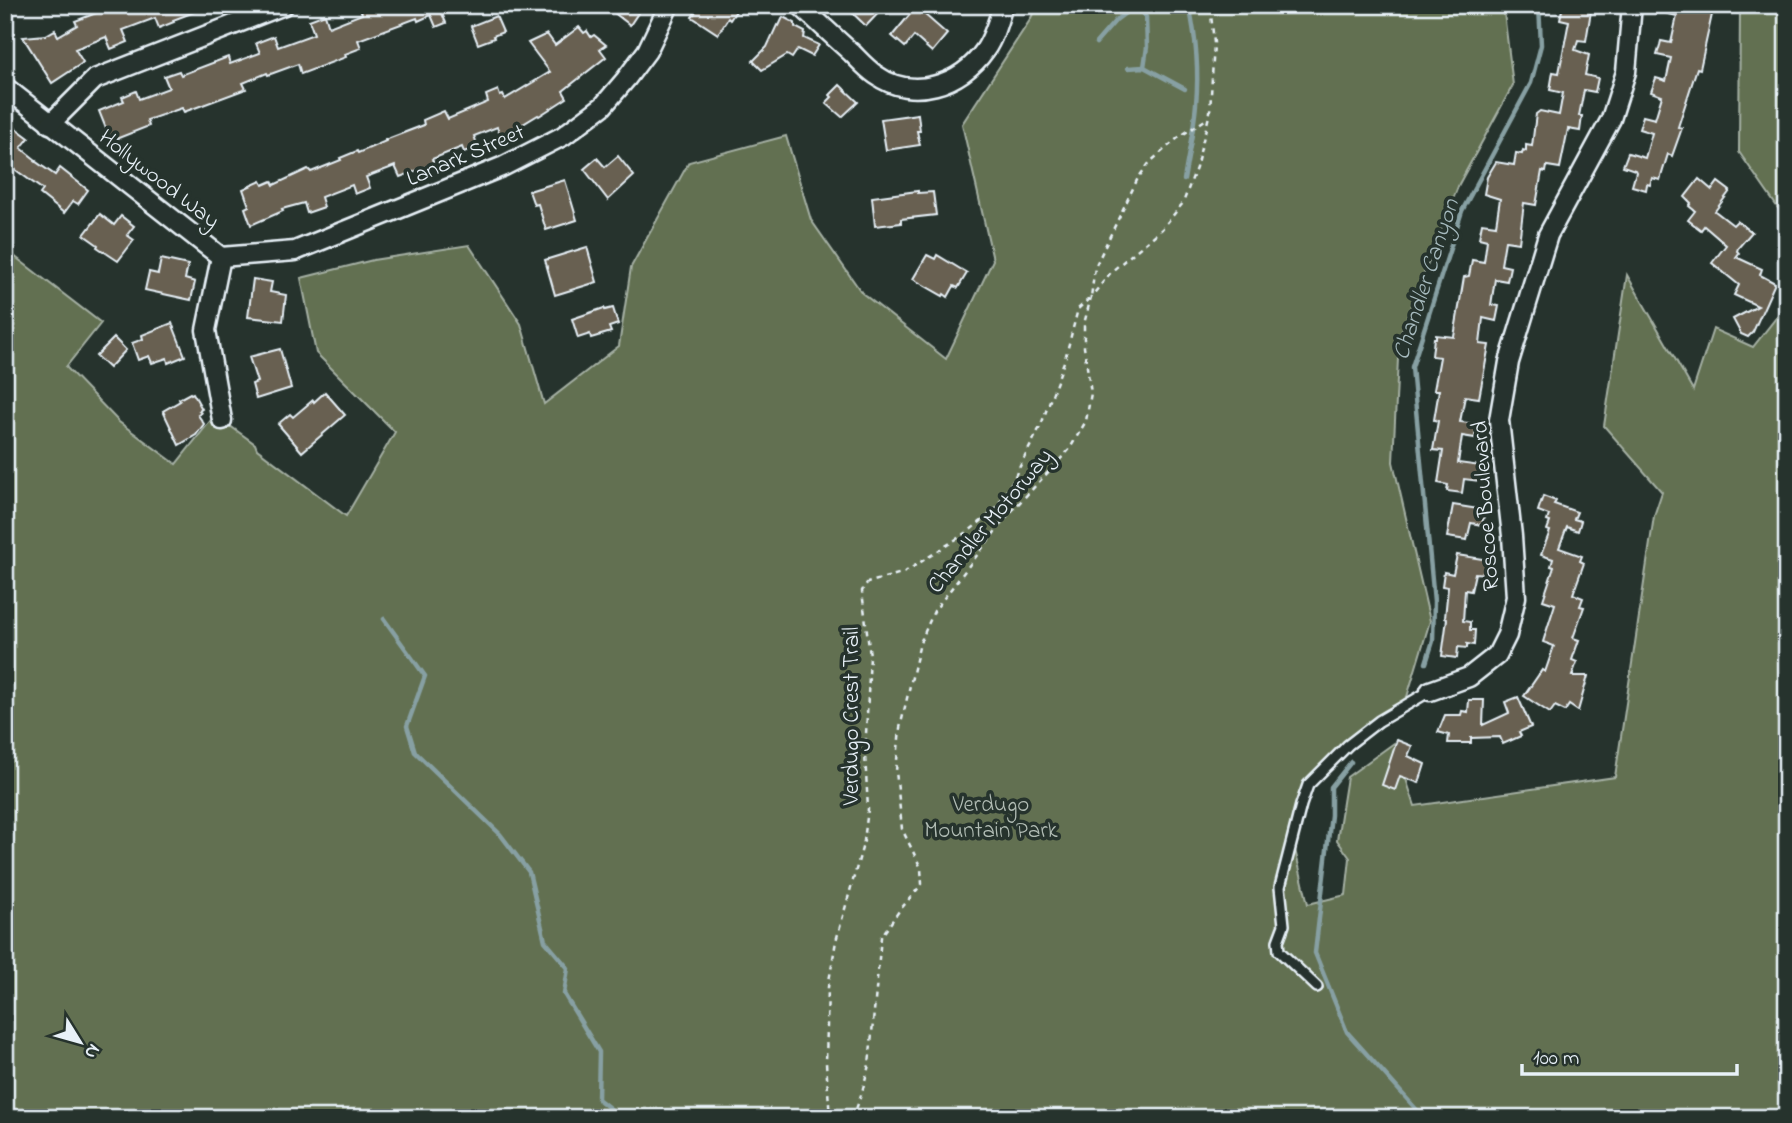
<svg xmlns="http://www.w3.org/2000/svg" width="1792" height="1123" font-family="'Indie Flower',sans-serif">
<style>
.green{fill:#627051;stroke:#a5b0a4;stroke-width:2}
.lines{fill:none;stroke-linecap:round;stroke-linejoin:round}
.stream{stroke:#87a0a3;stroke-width:4.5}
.building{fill:#686151;stroke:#e8f1f8;stroke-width:2}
.service-casing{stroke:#e8f1f8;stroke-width:14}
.minor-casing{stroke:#e8f1f8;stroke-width:23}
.path{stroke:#e8f1f8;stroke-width:2.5;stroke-dasharray:5 5;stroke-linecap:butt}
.service{stroke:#26332d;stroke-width:9}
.minor{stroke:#26332d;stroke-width:18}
.labels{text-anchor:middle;stroke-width:7;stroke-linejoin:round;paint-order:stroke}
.street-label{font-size:23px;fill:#e8f1f8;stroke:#26332d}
.park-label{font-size:23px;fill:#b2bdb5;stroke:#26332d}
.water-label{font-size:24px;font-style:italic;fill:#a7bbbf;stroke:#26332d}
</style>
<rect width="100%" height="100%" fill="#26332d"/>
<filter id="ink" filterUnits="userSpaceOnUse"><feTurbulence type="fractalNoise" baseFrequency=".0143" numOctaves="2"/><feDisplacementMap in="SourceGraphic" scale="14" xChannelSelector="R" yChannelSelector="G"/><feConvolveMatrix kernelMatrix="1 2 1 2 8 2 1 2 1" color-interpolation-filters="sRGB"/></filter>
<g filter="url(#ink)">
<g class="green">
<path d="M1037 5H1503L1513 85 1459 184 1399 338 1393 462 1430 621 1407 697 1320 765 1311 777 1291 833 1308 904 1346 895 1350 858 1337 840 1347 777 1394 743 1415 806 1615 777 1654 516 1662 492 1604 426 1627 275 1693 390 1713 329 1753 347 1787 304V1118H5V249L101 323 66 367 119 422 176 464 215 415 255 444 257 449 346 516 395 432 316 353 301 278 373 260 469 245 521 324 544 404 619 346 631 267 689 162 786 136 811 220 862 293 946 359 993 260 962 124 1030 20Z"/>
<path d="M1740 5H1787V221L1739 152Z"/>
</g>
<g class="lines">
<g class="stream">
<path d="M1137 5 1146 17 1147 47 1144 67"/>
<path d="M1096 43 1116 20 1136 5"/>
<path d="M1128 68 1144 67 1185 89"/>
<path d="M1184 180C1188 155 1194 129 1196 104 1199 72 1196 37 1189 5"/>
<path d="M384 619 425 676 407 726 415 752 500 834 529 872 545 941 568 968 564 994 599 1052 598 1099 622 1118"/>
<path d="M1426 663 1433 641 1434 601 1412 367 1462 211 1531 83 1541 45 1539 5"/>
<path d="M1351 762 1331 787V815L1315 953 1347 1032 1424 1118"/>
</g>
</g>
<g class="building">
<path d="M125 5 210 6 173 20 174 22 159 28 155 18 123 30 128 42 111 49 106 37 75 49 83 62 81 64 52 83 23 37 46 35 55 30 58 36 77 25 75 21 112 7 113 10Z"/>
<path d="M359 5 455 6 441 11 446 23 436 27 431 15 418 21 417 18 358 40 361 48 345 54 346 57 301 74 298 64 268 75 267 73 243 83 246 89 184 112 182 108 147 120 149 126 111 141 99 111 124 101 122 97 136 91 139 99 169 88 164 76 179 71 181 75 228 57 230 64 260 53 256 43 274 36 278 47 314 34 309 20 325 14 329 27 362 14Z"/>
<path d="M604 5H632L640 10 630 25Z"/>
<path d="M700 5H740L730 20 728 18 718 34 692 17Z"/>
<path d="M844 5H886L866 26Z"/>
<path d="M1563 5H1592L1586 41 1578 40 1575 50 1589 55 1585 75 1598 78 1595 92 1584 90 1579 116H1582L1580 131 1568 129 1560 168 1547 166 1546 172 1542 171 1536 205 1524 203 1519 243 1505 241 1501 265 1510 267 1507 281 1495 279 1491 305 1499 306 1496 321 1483 318 1480 344 1489 345 1479 398 1465 396 1460 422 1477 424 1475 438 1462 436 1458 463 1481 466 1479 481 1464 479 1462 493 1447 491 1448 485 1438 483 1443 451 1433 450 1438 421 1434 420 1439 390H1434L1440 357 1432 356 1434 338H1436V335L1454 337 1464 277 1469 276 1472 260 1484 262 1487 240 1479 238 1482 223 1496 225 1500 199 1484 194 1487 177 1496 162 1514 165 1516 153 1522 154 1523 150 1526 151V145L1532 146 1536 114 1540 111 1559 115 1563 93 1550 90 1553 72 1559 73 1569 21 1560 19Z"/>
<path d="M1649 5H1694L1713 10 1700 69 1697 68 1678 127 1682 128 1672 156 1668 154 1660 180 1652 178 1650 185 1647 184 1646 190 1632 186 1636 172 1635 170 1623 166 1628 153 1645 158 1652 133 1639 129 1643 116 1655 119 1662 96 1651 92 1656 78 1666 81 1671 58 1657 55 1660 45 1661 41 1671 43 1677 16 1649 9Z"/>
<path d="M916 7 947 34 932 52 914 36 905 47 892 36Z"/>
<path d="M496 16 503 32 493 36 494 38 478 44 471 26Z"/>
<path d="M783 17 795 23V27L805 32 804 38 819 45 812 56 798 49 792 58 787 55 762 70 753 61 767 47 777 25 779 26Z"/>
<path d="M579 27 584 33 587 31 591 37 594 35 606 45 600 49 606 57 563 91 567 98 539 116 538 115 515 129 516 131 501 137 497 127 474 136 478 146 464 152 462 147 432 159 434 164 400 177 395 166 366 177 370 188 355 194 352 185 321 197 324 207 307 213 304 203 282 209 283 211 251 225 245 208 249 206 243 189 261 181 263 185 272 181 274 185 308 169 311 172 341 160 340 158 357 151 358 153 386 141 385 140 424 125 423 120 444 111 448 119 488 102 486 95 498 90 500 96 503 95 505 99 550 72 528 43 547 34 555 45Z"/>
<path d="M840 85 858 102 842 117 826 103 832 97 830 95Z"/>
<path d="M918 114 920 131H917L920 145 886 150 881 119Z"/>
<path d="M13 126 29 138 21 148 36 160 35 161 55 175 60 168 88 190 78 204 73 201 64 213 40 194 43 190 5 162V136Z"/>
<path d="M618 156 634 176 608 200 584 169 597 158 605 167Z"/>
<path d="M1699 179 1712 190 1718 182 1730 191 1715 211 1733 225 1737 221 1752 232 1738 248 1737 251 1739 253 1736 257 1762 269 1760 275 1775 283 1753 332 1748 337 1741 334 1733 319 1758 306 1734 295 1739 285 1712 263 1726 245 1704 226 1701 230 1688 220 1695 211 1689 206 1691 203 1685 197Z"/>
<path d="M565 180 577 220 546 230 538 204 534 205 529 191Z"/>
<path d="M918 191V193L933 192 936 215 901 219V223L875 226 872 197Z"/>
<path d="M100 214 114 225 121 216 134 226 127 235 134 240 118 261 97 247 98 245 84 235Z"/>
<path d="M587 247 597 282 555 295 545 260Z"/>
<path d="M927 255 935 259 937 255 967 273 958 288 954 286 948 297 944 294 943 296 913 279Z"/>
<path d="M161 259 188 265 185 279 195 282 191 300 145 290 149 272 158 274Z"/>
<path d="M253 279 272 282 270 292 286 295 283 321 248 317Z"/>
<path d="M604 308 605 310 613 308 618 324 609 327 611 332 591 338 590 334 578 338 572 319Z"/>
<path d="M172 323 185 356 168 363 167 358 152 363 149 356 138 360 132 343 143 339 142 335Z"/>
<path d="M114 338 126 350 109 368 96 356Z"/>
<path d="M280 349 291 388 256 399 252 384 257 382 249 357Z"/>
<path d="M325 392 345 415 302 452 278 424 290 414 293 417 313 400 314 402Z"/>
<path d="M190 393 191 394 193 393 202 409 199 411 201 413 198 415 204 424 196 435 179 445 163 411 180 401 179 399Z"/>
<path d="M1543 496 1556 501 1554 504 1577 512 1574 519 1581 521 1578 531 1567 527 1559 548 1582 556 1580 561 1584 563 1573 594 1583 598 1580 606 1584 607 1573 638 1579 640 1572 660 1577 662 1572 676H1588L1578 711 1569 705 1565 711 1555 706 1550 713 1524 696 1542 670 1545 672 1554 646 1543 642 1555 604 1543 600 1554 567 1551 566 1553 559 1541 555 1550 531 1547 530 1550 522 1547 521 1549 515 1538 511Z"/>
<path d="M1453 505 1485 510 1482 525 1471 523 1467 540 1447 537Z"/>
<path d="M1457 555 1489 560 1487 574 1475 573 1471 591 1465 590 1463 621 1470 622V630H1475L1474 645 1467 644V648L1458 647 1457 658 1442 656 1447 619 1445 618 1448 587 1442 586 1444 572 1453 574Z"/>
<path d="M1518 697 1531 727 1519 732 1521 736 1503 744 1500 737 1471 738V743H1448L1449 735 1438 732 1445 715H1461L1462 711 1468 712 1469 700H1484L1483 725 1509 713 1505 702Z"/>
<path d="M1397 740 1412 746 1408 756 1425 764 1419 783 1400 776 1395 790 1382 785Z"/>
</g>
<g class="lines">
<g class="service-casing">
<path id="service" d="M1317 987 1279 951 1278 941 1284 925 1280 887 1301 805 1308 785 1348 745 1379 721 1430 691"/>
</g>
<g class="minor-casing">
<g id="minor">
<path d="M800 5C817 21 834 37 852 53 859 60 867 69 876 75 912 101 961 85 985 50 994 37 998 21 1003 5"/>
<path d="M5 87 221 257 206 330 222 420"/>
<path d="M50 124 95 79 284 5"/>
<path d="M221 257 295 251 504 166 563 136 603 106 626 79 647 51 669 5"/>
<path d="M1430 691 1469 677 1497 655 1507 635 1516 597 1512 536 1499 420 1509 362 1548 235 1611 119 1626 72 1632 5"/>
</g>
</g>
<g class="path">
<path d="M830 1118 826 1063 828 987 836 941 864 841 868 809 865 754 870 656 862 591 867 583 905 572 969 531 995 510 1012 482 1041 425 1065 359 1078 309 1091 297 1095 267 1138 178 1150 162 1179 137 1208 118"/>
<path d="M853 1118 862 1092 869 1065 881 937 899 911 922 884 921 868 902 829 896 771 900 728 920 643 934 611 1008 515 1069 450 1086 421 1091 393 1084 347V324L1091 297 1112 271 1162 229 1183 203 1196 168 1210 112 1214 43 1210 5"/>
</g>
<use href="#service" class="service"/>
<use href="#minor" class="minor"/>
</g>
</g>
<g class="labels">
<g class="street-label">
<text transform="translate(465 154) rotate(-23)" y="8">Lanark Street</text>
<text transform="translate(160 178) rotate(38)" y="8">Hollywood Way</text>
<text transform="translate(1484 506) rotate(-94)" y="8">Roscoe Boulevard</text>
<text transform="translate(989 520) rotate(-50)" y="8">Chandler Motorway</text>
<text transform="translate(850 716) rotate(-90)" y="8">Verdugo Crest Trail</text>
</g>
<g class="park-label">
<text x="991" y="811">Verdugo<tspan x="991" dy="26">Mountain Park</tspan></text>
</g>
<g class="water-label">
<text transform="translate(1425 279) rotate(-72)" y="8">Chandler Canyon</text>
</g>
</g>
<rect width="1792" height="1123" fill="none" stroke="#26332d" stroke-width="28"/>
<rect x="14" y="14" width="1764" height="1095" fill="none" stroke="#e8f1f8" stroke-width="2.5" filter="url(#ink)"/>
<g transform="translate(80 1042) rotate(127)" stroke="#26332d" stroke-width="5" paint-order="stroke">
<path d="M0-5L12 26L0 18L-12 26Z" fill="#e8f1f8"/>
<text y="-10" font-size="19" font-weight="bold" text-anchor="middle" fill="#e8f1f8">N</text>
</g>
<path d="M1522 1064v10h215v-10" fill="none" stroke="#e8f1f8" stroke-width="3.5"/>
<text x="1533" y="1064" font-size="21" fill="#e8f1f8" stroke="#26332d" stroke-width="5" paint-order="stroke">100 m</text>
</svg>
